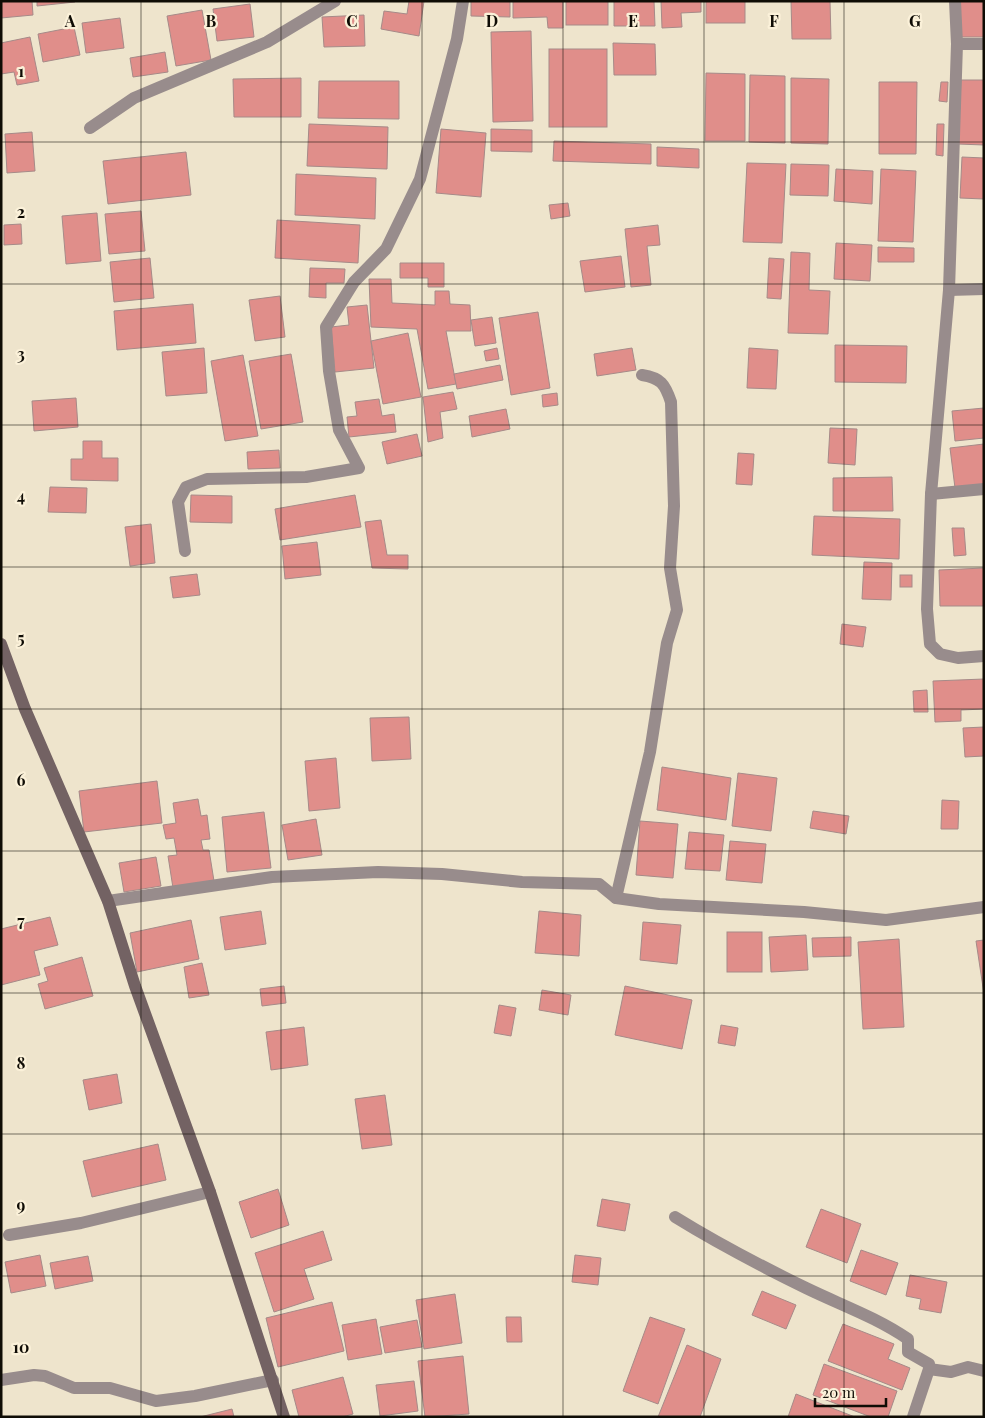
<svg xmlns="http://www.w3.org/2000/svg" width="985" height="1418" font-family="'Playfair Display',serif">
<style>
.building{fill:#e08e8a;stroke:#a68a88}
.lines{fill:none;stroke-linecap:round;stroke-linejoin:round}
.street{stroke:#988c8c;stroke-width:12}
.secondary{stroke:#736263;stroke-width:12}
.grid{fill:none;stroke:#0f0c05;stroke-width:1;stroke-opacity:0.55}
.grid-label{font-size:16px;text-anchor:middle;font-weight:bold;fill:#0f0c05;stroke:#fbf1d9;stroke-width:4.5;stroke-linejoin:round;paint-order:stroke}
</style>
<rect width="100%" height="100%" fill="#eee4cc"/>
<g class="building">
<path d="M1 1H32L33 15 1 18Z"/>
<path d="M37 1H75V2L37 6Z"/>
<path d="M409 1H424L419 36 381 29 384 11 407 14Z"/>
<path d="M471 1H510V17L471 16Z"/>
<path d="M513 1H563V28H548L547 17 513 18Z"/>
<rect x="566" y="1" width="42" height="24"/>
<path d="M614 1H654L655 26H614Z"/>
<path d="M661 1H701V12L681 13 682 27 662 28Z"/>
<rect x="706" y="1" width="39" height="22"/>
<path d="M791 1H830L831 39H792Z"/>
<rect x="958" y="1" width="26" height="36"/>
<path d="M250 4 254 37 217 41 213 9Z"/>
<path d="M202 10 211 60 176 66 167 16Z"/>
<path d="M364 15 365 46 324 47 322 17Z"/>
<path d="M120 18 124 48 86 53 82 23Z"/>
<path d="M74 27 80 55 43 62 38 34Z"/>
<path d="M531 31 533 121 493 122 491 32Z"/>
<path d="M30 37 39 81 17 85 14 72 1 74V43Z"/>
<path d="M613 43 655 44 656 75H614Z"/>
<rect x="549" y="49" width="58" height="78"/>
<path d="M165 52 168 72 133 77 130 58Z"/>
<path d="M706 73 745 74V141H705Z"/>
<path d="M750 75 785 76V143L749 142Z"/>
<path d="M301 78V117H234L233 79Z"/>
<path d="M791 78 829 79 828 144 791 143Z"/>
<path d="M961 80H984V145L958 144Z"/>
<path d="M319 81H399V119L318 118Z"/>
<path d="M879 82H917L916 154H879Z"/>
<path d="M941 82H948L947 102 939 101Z"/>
<path d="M309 124 388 127 387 169 307 166Z"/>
<path d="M937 124H944L943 156 936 155Z"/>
<path d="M441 129 486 133 481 197 436 193Z"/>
<path d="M491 129 532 130V152L491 151Z"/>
<path d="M32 132 35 171 7 173 5 134Z"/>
<path d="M554 141 651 144V164L553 161Z"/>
<path d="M657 147 699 149V168L657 166Z"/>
<path d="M186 152 191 195 108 204 103 161Z"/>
<path d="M962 157 984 158V199L960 198Z"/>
<path d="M747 163 786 164 782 243 743 242Z"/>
<path d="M791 164 829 165 828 196 790 195Z"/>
<path d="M836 169 873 171 872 204 834 201Z"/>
<path d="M881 169 916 171 913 242 878 241Z"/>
<path d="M296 174 376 178 375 219 295 215Z"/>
<path d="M568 203 570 216 551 219 549 205Z"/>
<path d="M141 211 145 251 109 254 105 214Z"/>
<path d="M97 213 101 261 66 264 62 216Z"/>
<path d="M277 220 360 225 358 263 275 258Z"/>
<path d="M21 224 22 244 4 245V225Z"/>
<path d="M658 225 660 245 647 246 651 285 631 287 625 229Z"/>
<path d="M836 243 872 245 870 281 834 279Z"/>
<path d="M878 247 914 248V262H878Z"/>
<path d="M791 252 810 253 809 290 830 291 828 334 788 333Z"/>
<path d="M621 256 625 287 585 292 580 261Z"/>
<path d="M150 258 154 298 114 302 110 262Z"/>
<path d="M769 258 784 259 781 299 767 298Z"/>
<path d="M400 263H444V287H428V278H400Z"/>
<path d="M310 268 345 269 344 283H326V298L309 297Z"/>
<path d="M369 279H391L392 303 435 305V291H449L450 304 470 305 471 331H446L456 384 428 389 417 329 371 327Z"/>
<path d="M280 296 285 337 255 341 249 300Z"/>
<path d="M193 304 196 343 117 350 114 311Z"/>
<path d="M367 305 374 368 335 372 331 327 349 325 347 307Z"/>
<path d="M538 312 550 388 511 395 499 318Z"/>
<path d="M492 317 496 343 475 346 471 320Z"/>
<path d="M408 333 421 397 383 404 371 341Z"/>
<path d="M835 345 907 346 906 383 835 382Z"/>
<path d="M204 348 207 393 166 396 162 352Z"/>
<path d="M497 348 499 359 486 361 484 351Z"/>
<path d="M632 348 636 370 597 376 594 354Z"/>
<path d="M749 348 778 350 776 389 747 388Z"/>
<path d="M291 354 303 422 261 429 249 361Z"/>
<path d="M243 355 258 436 225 441 211 361Z"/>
<path d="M500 365 503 380 457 389 454 374Z"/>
<path d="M453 392 457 409 440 412 443 438 428 442 423 397Z"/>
<path d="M557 393 558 405 543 407 542 395Z"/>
<path d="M76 398 78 427 34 431 32 401Z"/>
<path d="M379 399 382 416 394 414 396 432 349 437 347 417 357 416 355 402Z"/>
<path d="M984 408V438L955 441 952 411Z"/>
<path d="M506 409 510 429 472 437 469 416Z"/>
<path d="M830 428 857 429 855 465 828 463Z"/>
<path d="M417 434 422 456 387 464 382 442Z"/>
<path d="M83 441H102V458H118V481L71 480V459H83Z"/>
<path d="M984 444V485L955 488 950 448Z"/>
<path d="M279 450 280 468 248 469 247 452Z"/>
<path d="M738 453 754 454 752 485 736 484Z"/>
<path d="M892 477 893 511H833V478Z"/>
<path d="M50 487 87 488 86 513 48 512Z"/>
<path d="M191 495 232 496V523L190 522Z"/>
<path d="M355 495 361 527 280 540 275 509Z"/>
<path d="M814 516 900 519 899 559 812 555Z"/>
<path d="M381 520 387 555H408V569L372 568 365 522Z"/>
<path d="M151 524 155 563 130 566 125 527Z"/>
<path d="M952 528H964L966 555 954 556Z"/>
<path d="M317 542 321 575 285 579 282 546Z"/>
<path d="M864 562 892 563 891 600 862 599Z"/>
<path d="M984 568V606H940L939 570Z"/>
<path d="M197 574 200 595 173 598 170 577Z"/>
<rect x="900" y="575" width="12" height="12"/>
<path d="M842 624 866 627 863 647 840 644Z"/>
<path d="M984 679V709L961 710V721L935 722 933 681Z"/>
<path d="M927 690 928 712H914L913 691Z"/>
<path d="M409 717 411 759 372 761 370 718Z"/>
<path d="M984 727V756L965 757 963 728Z"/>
<path d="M336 758 340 808 309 811 305 761Z"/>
<path d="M662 767 731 778 726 820 657 810Z"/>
<path d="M738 773 777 778 771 831 732 826Z"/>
<path d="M157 781 162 823 84 832 79 791Z"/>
<path d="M198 799 201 816 207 815 210 839 201 840 203 850H209L214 881 173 888 168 856 177 855 174 838 166 839 163 825 176 823 173 803Z"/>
<path d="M942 800 959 801 958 829H941Z"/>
<path d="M813 811 849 816 846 834 810 828Z"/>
<path d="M264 812 271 868 227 872 222 817Z"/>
<path d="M316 819 322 855 288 860 282 825Z"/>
<path d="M640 821 678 824 673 878 636 875Z"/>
<path d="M689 832 724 835 720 871 685 869Z"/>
<path d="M730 841 766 844 762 883 726 880Z"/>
<path d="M156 857 161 886 124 892 119 863Z"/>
<path d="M261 911 266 944 225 950 220 917Z"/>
<path d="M539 911 581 915 579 956 535 953Z"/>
<path d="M50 917 58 945 34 951 40 975 1 985V929Z"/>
<path d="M191 920 199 959 137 972 130 933Z"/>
<path d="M643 922 681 925 677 964 640 960Z"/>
<rect x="727" y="932" width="35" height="40"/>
<path d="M806 935 808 970 771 972 769 937Z"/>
<path d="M851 937V956L813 957 812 938Z"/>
<path d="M899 939 904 1027 863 1029 858 942Z"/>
<path d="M984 940V994L976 941Z"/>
<path d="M82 957 93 996 45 1009 38 984 48 981 44 968Z"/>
<path d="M202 963 209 995 189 998 184 967Z"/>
<path d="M284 986 286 1003 262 1006 260 989Z"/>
<path d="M625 986 692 1000 682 1049 615 1035Z"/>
<path d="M542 990 571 995 568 1015 539 1010Z"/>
<path d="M499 1005 516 1008 511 1036 494 1033Z"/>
<path d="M721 1025 738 1028 735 1046 718 1043Z"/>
<path d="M304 1027 308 1065 271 1070 266 1032Z"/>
<path d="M117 1074 122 1103 89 1110 83 1080Z"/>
<path d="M385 1095 392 1145 362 1149 355 1099Z"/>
<path d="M158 1144 166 1180 92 1197 83 1161Z"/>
<path d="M278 1189 289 1225 251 1238 239 1202Z"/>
<path d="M602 1199 630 1204 625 1231 597 1226Z"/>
<path d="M821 1209 861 1224 847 1263 806 1247Z"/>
<path d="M323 1231 332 1260 304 1269 314 1299 274 1312 255 1253Z"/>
<path d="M861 1250 898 1263 886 1295 850 1281Z"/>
<path d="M40 1255 46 1286 11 1293 5 1262Z"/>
<path d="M575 1255 601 1258 598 1285 572 1282Z"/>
<path d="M88 1256 93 1281 55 1289 50 1263Z"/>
<path d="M910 1275 947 1282 941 1313 919 1309 921 1299 906 1296Z"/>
<path d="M762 1291 796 1305 786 1329 752 1315Z"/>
<path d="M455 1294 462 1343 424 1349 416 1300Z"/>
<path d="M332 1302 344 1351 278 1367 266 1318Z"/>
<path d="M506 1317H521L522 1342H507Z"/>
<path d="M650 1317 685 1329 658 1404 623 1391Z"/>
<path d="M376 1319 382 1354 348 1360 342 1325Z"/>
<path d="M417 1320 422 1347 385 1353 380 1327Z"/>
<path d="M843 1324 894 1344 888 1359 910 1368 902 1390 828 1361Z"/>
<path d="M687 1345 721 1359 700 1417H658Z"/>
<path d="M463 1356 469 1414 425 1417 418 1361Z"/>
<path d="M824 1364 897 1391 888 1417H871L813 1395Z"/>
<path d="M343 1377 353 1414 342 1417H299L292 1390Z"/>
<path d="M414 1381 418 1411 380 1416 376 1385Z"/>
<path d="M796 1394 855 1417H788Z"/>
<path d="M232 1409 234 1417H200Z"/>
</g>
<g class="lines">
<g class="street">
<path d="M955 1 957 44 949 290 931 494 927 609 930 644 940 654 958 658 984 656"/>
<path d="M957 44H984"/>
<path d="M90 128 134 98 267 42 335 1"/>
<path d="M949 290 984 289"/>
<path d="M931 494 984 489"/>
<path d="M185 551 178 502 186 487 207 479 306 477 359 468 339 430 329 371 326 327 354 282 386 249 420 179 457 39 463 1"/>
<path d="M616 898 650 752 667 643 677 610 670 568 674 506 671 402C665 384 661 378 642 375"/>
<path d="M108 901 272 877 378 872 442 874 522 882 599 884 616 898 659 904 804 912 886 920 984 907"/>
<path d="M675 1217C717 1243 761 1266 806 1288 841 1305 876 1317 908 1339V1352L929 1364V1369"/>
<path d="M9 1235 81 1223 210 1192"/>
<path d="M1 1380 34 1375 45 1376 74 1388H110L156 1401 195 1396 273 1380"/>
<path d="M913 1417 929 1369 951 1372 968 1367 984 1371"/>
</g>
<path class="secondary" d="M1 644 25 709 108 901 135 986 210 1192 284 1417"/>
</g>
<path class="grid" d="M141 1V1417M281 1V1417M422 1V1417M563 1V1417M704 1V1417M844 1V1417M1 142H984M1 284H984M1 425H984M1 567H984M1 709H984M1 851H984M1 993H984M1 1134H984M1 1276H984"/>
<g class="grid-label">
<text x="70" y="27">A</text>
<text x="211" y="27">B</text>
<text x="352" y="27">C</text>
<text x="492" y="27">D</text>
<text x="633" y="27">E</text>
<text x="774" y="27">F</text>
<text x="915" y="27">G</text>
<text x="21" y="77">1</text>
<text x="21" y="218">2</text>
<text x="21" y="360">3</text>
<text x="21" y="502">4</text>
<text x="21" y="644">5</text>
<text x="21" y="786">6</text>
<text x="21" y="927">7</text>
<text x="21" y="1069">8</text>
<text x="21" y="1211">9</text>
<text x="21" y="1353">10</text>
</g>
<rect width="985" height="1418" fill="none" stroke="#0f0c05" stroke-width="5"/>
<path d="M815 1398v8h71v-8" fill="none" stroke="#0f0c05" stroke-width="2.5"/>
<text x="822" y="1398" font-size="15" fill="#0f0c05" stroke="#fbf1d9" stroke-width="4" paint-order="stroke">20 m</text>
</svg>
